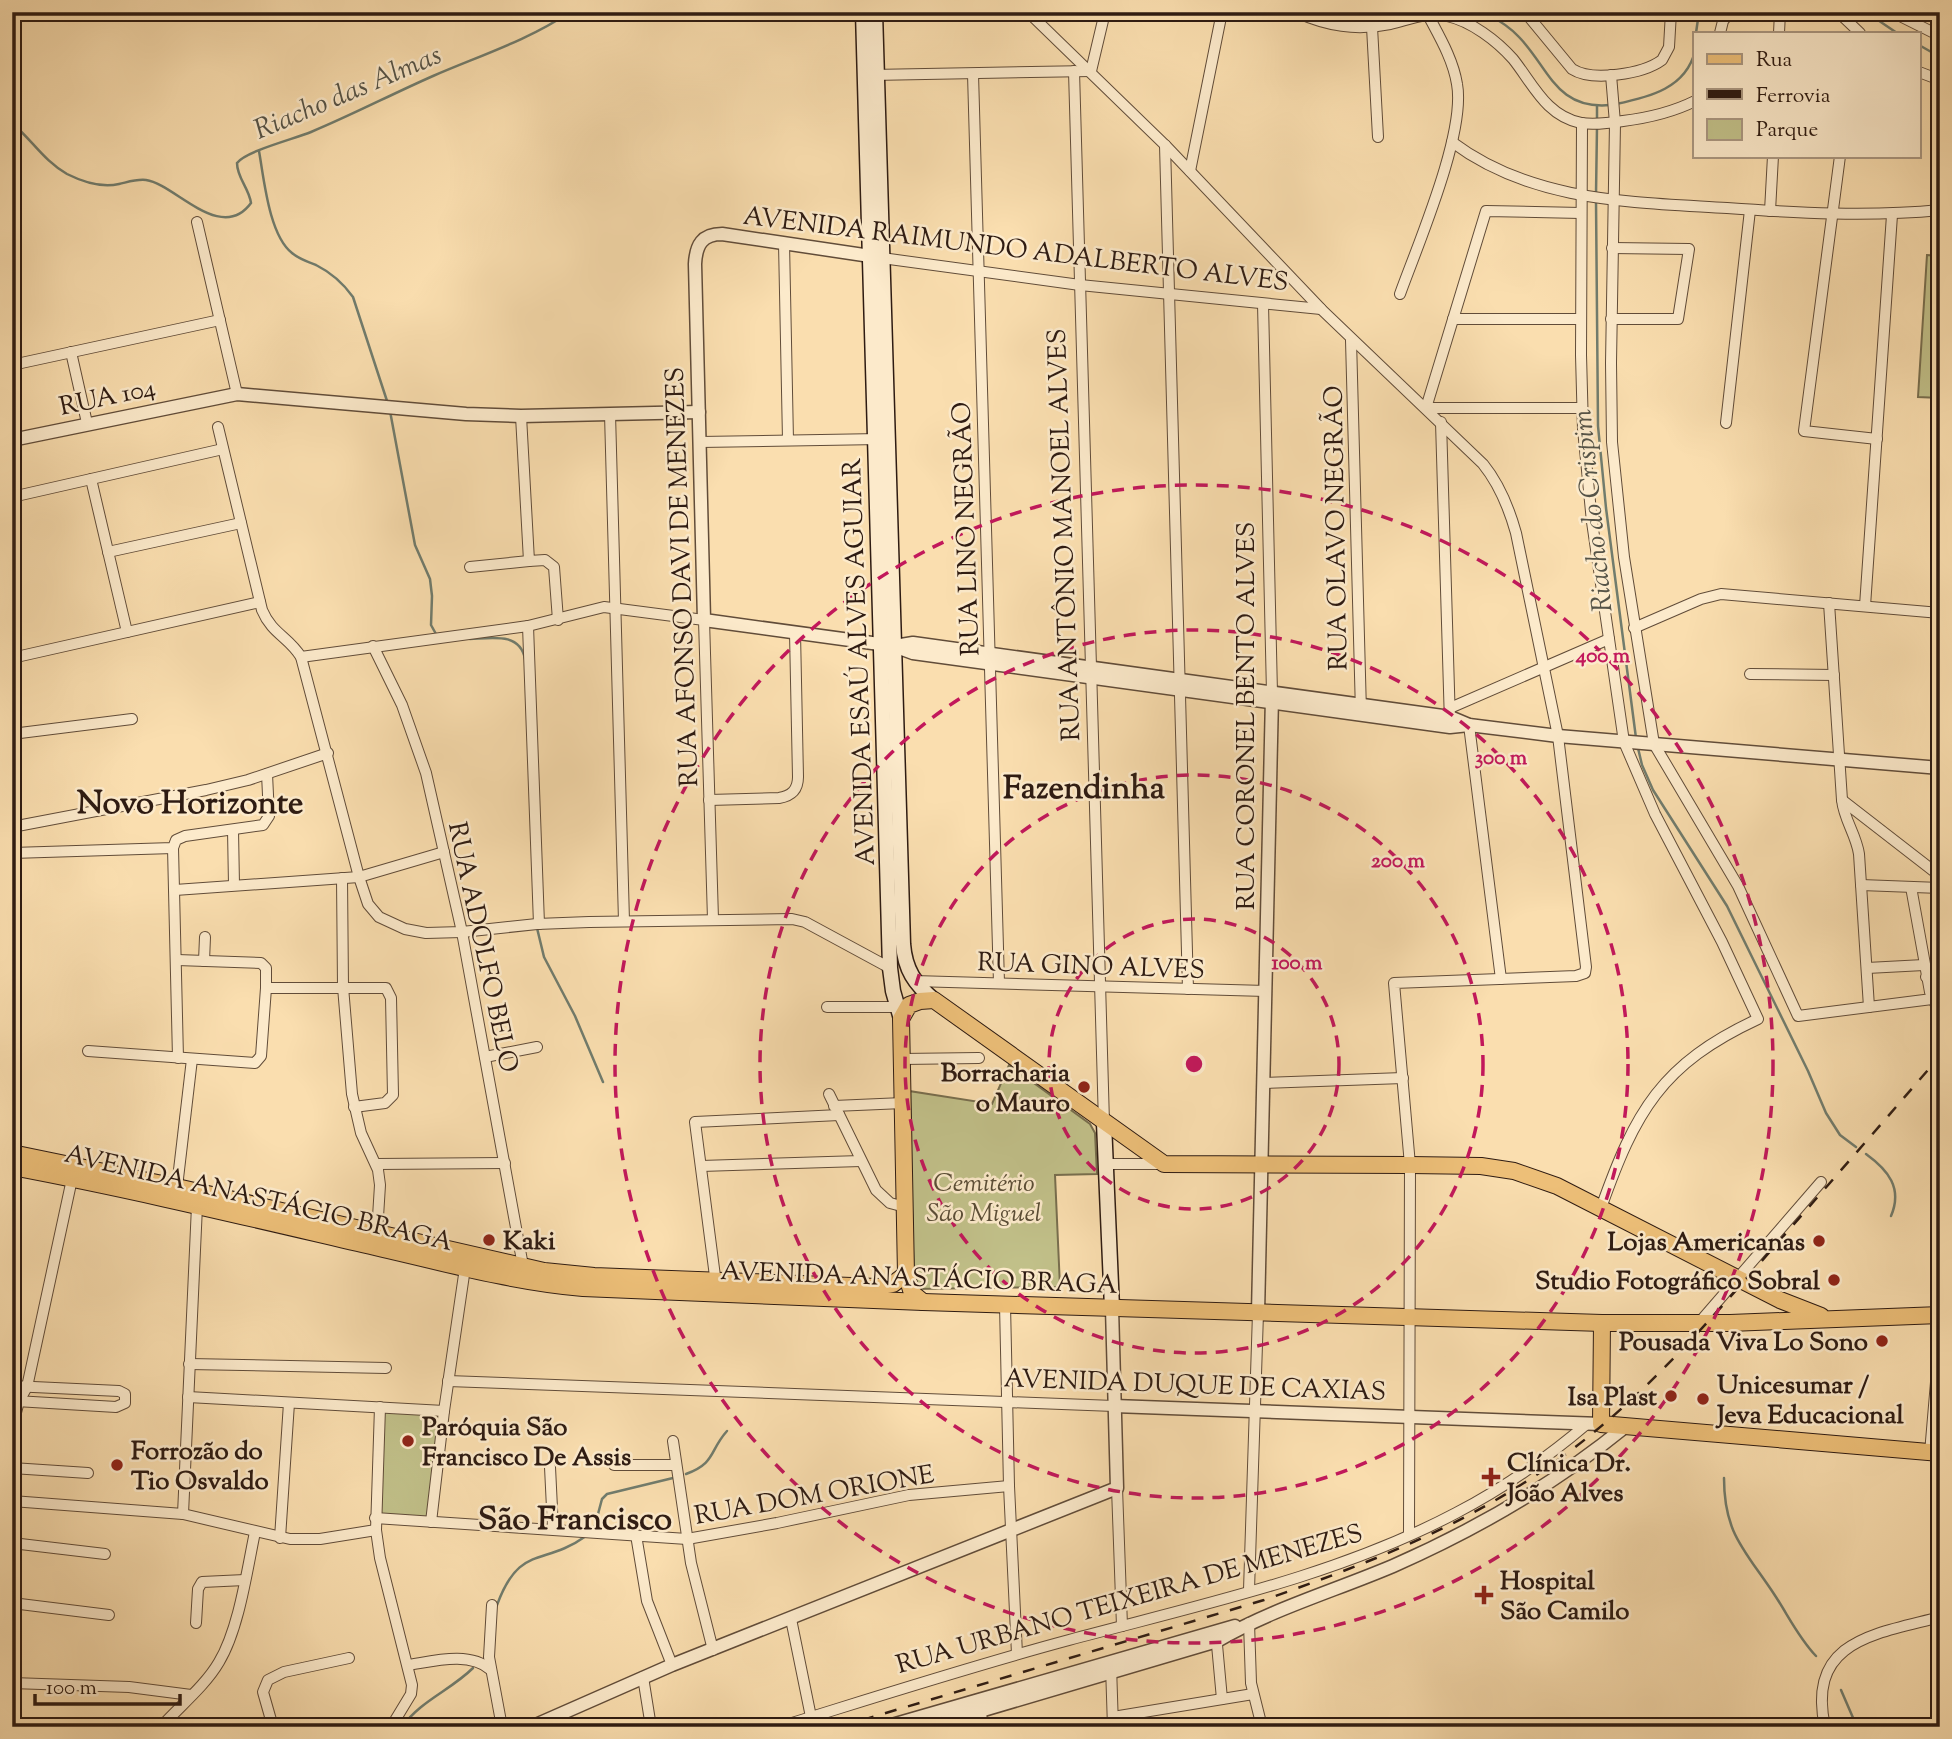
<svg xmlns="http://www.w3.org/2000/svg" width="1952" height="1739" font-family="'Sorts Mill Goudy',serif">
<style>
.green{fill:#c1c089;stroke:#786e4e;stroke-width:2}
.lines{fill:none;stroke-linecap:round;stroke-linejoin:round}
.stream{stroke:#717c6d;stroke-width:2.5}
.minor-casing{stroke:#614c39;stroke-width:12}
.tertiary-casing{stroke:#614c39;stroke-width:15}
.secondary-casing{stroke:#2e1b12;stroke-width:17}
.primary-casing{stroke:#2e1b12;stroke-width:18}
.minor{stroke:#fceacb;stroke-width:10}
.tertiary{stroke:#fceacb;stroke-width:12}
.secondary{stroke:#fceacb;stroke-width:14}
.primary{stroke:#edbf78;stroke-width:16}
.rail{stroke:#2e1b12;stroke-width:2.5;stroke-dasharray:12 12;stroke-linecap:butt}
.ring{fill:none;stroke:#c2185b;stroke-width:3.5;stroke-dasharray:12 9}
.poi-dot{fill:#8f2418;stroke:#fceacb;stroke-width:2.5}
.labels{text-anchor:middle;stroke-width:5;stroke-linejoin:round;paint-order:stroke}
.street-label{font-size:26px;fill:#2e1b12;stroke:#fceacb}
.poi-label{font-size:26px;font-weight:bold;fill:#2e1b12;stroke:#fceacb;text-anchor:start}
.park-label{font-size:26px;font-style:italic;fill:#5a4d36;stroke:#fceacb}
.water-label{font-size:28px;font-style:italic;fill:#555347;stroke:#fceacb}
.district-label{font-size:33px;font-weight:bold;fill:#2e1b12;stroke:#fceacb}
.centre{fill:#c2185b;stroke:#fceacb;stroke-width:3.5}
.ring-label{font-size:21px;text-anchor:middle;font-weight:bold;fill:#c2185b;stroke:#fceacb;stroke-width:5;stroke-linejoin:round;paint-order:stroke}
</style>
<rect width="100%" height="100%" fill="#fadeaf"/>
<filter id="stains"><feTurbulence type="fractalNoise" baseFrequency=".00286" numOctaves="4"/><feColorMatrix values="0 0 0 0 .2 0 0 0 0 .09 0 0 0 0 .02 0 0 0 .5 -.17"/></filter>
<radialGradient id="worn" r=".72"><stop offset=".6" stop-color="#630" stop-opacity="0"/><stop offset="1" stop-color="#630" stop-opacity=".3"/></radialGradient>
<g class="green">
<path d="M1927 255 1940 256V398L1918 397Z"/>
<path d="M1009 1065 1090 1124 1095 1133 1097 1174 1055 1175 1060 1287 914 1289 909 1091 992 1104Z"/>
<path d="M380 1407 444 1411 431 1522 376 1518Z"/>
</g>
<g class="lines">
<g class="stream">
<path d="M1484 12C1497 19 1509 26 1519 37 1549 68 1556 110 1610 105"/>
<path d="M1866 12 1897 33"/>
<path d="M1696 33 1699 12"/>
<path d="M1919 45 1940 57"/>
<path d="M1616 104C1650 97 1686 88 1695 51"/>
<path d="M1597 121V106"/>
<path d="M12 123C32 140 44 161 67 174 83 182 102 188 119 184 128 182 136 179 146 180 175 184 221 244 251 203 249 188 237 178 237 163 246 151 294 139 311 132 352 115 392 94 433 76 479 56 529 40 570 12"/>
<path d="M259 151C264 179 269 235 292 253 299 259 308 262 316 265 332 273 343 283 353 297L388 404"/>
<path d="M1596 194 1597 127"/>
<path d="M1596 201 1598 426 1606 508 1636 738"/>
<path d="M390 411 415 545 430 579 432 596 431 625 436 634"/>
<path d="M470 639C492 638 520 632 525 659"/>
<path d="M1638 748 1642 765 1653 790 1727 906 1808 1071 1826 1113 1840 1135 1856 1147"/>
<path d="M537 928 544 957 575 1016 603 1082"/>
<path d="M1866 1154C1888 1170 1903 1188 1891 1216"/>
<path d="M686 1474C716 1463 709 1451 727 1431"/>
<path d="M1724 1478C1724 1534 1745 1550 1774 1594 1788 1615 1798 1637 1816 1656"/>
<path d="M594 1529 602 1499 607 1494 673 1478"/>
<path d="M497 1605C520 1543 543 1567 586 1536"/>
<path d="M1841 1690 1857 1727"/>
<path d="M402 1727C420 1701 451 1690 473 1668"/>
</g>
<g class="minor-casing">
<g id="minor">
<path d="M1028 12 1165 145 1321 309 1483 464C1500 485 1509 508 1516 533L1558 736 1586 967 1585 973 1576 976 1394 983 1410 1165 1409 1535"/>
<path d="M1296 12C1327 26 1356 31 1390 24 1408 20 1428 11 1447 16 1471 21 1497 41 1513 59 1533 84 1546 116 1581 123 1594 125 1610 123 1623 121 1647 118 1673 112 1695 101"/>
<path d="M1525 12 1572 69C1592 82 1643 74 1662 60L1669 47 1671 12"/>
<path d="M1838 12 1860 33"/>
<path d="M1892 12 1940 36"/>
<path d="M1372 27 1378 137"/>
<path d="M1720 33 1723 21 1730 12"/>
<path d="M1779 33 1780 12"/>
<path d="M1074 71 1104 1123"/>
<path d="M1919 72 1940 80"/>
<path d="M973 74 999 983"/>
<path d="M872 75 1091 71 1105 12"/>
<path d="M1611 75 1615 123 1611 363 1612 442 1624 557 1654 744 1738 886 1798 1016 1932 999"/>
<path d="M1582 123 1581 355 1583 429 1592 522 1624 742 1655 814 1722 942 1758 1019C1661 1064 1635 1112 1601 1208"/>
<path d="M1452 142C1532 202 1631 202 1727 208 1798 213 1869 217 1940 210"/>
<path d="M1165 145 1188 989"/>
<path d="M1840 156 1804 431 1877 439"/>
<path d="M1190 171 1222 12"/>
<path d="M1770 211 1773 156"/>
<path d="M1581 213 1486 211 1426 408H1582"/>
<path d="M197 222 237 394"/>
<path d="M784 243 788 440"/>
<path d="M882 258 1080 285 1321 309"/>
<path d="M1400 294C1418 244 1466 133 1457 84 1453 59 1439 36 1428 15"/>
<path d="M1263 304 1272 693"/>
<path d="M1453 319H1581"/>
<path d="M1611 319H1678L1689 249 1612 248"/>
<path d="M1351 340 1361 712"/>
<path d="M71 352 87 423"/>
<path d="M12 365 220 320"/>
<path d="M610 414 624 921"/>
<path d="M521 416 529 561 545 560 554 567 558 620"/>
<path d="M1441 422 1450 723"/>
<path d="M1726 423 1750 210"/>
<path d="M218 427 262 610C272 634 289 637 301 657L359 877 368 904 379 917 405 929 426 933 462 932 537 924 589 922 792 919 805 922 890 968"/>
<path d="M700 442 880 439"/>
<path d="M91 479 127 632"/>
<path d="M12 497 223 449"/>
<path d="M108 552 241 523"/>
<path d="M470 567 529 561"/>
<path d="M1829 603 1842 800C1844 820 1856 834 1859 854L1869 1007"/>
<path d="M1865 606 1892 215"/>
<path d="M528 626 539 924"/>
<path d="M1634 628 1701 599 1721 594 1940 613"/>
<path d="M373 646 402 705 426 773 462 932 523 1266"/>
<path d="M301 657 528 626 604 607 704 620 713 919"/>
<path d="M12 658 260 602"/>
<path d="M1750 674 1834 675"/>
<path d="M1450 708 1609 639"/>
<path d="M1469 725 1501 979"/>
<path d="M12 734 132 719"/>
<path d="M709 800 779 798C791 796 798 790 798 777L795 633"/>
<path d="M1842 800 1940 876"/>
<path d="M12 827 206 790 248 780 328 753"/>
<path d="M233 830 234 885"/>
<path d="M173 848 178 1058"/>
<path d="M12 853 173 848 176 840 185 836 263 825 269 816 267 774"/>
<path d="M342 878 343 987 352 1094 361 1133 378 1170 380 1185 377 1233"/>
<path d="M1861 885 1940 888"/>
<path d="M1911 887 1930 992 1940 1014"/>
<path d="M175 890 359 877 444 852"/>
<path d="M177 960 261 963 266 968V988H386L391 998 393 1095 385 1103 354 1107"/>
<path d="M204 961 205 937"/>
<path d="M1867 968 1924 965"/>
<path d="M1926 977 1940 975"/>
<path d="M914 981 1266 991"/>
<path d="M827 1007H897"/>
<path d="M88 1051 255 1063 261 1056 266 988"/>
<path d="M485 1057 537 1047"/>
<path d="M902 1059 979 1058"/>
<path d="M1265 1083 1403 1078"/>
<path d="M829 1094 876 1190 890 1203 905 1207"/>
<path d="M834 1106 903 1103"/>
<path d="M377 1164 505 1163"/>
<path d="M1106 1164H1160"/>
<path d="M701 1166 861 1161"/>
<path d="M177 1187 192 1059"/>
<path d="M716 1284 695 1122 839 1115"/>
<path d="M1005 1305 1009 1486 1017 1654"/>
<path d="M1698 1324 1821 1182"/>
<path d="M189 1364 386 1368"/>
<path d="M448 1381 1114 1406"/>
<path d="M12 1386 119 1391 125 1394V1403L116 1407 16 1401"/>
<path d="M188 1397 444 1411"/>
<path d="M380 1407 376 1530 380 1558 412 1685 411 1694 391 1727"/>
<path d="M12 1428 19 1401 27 1387 72 1179"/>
<path d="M673 1441 691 1563 713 1650"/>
<path d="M1930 1453 1940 1335"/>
<path d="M614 1465H676"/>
<path d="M550 1467 553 1529"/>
<path d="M12 1468 88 1473"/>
<path d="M1117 1488 1122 1626"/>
<path d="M12 1501 183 1514 290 1539H320L376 1530"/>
<path d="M183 1514 197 1206"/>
<path d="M375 1518 687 1539 777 1523 909 1495 1009 1486"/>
<path d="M431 1522 444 1411 465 1268"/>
<path d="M636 1535 647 1601 672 1665"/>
<path d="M280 1538 289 1403"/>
<path d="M12 1543 105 1554"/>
<path d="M1249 1590 1258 1313"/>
<path d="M12 1603 109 1615"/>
<path d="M492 1605 489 1657 502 1727"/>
<path d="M791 1619 811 1717"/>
<path d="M196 1623 198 1589 202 1582 245 1580"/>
<path d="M1249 1623 1251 1683 1262 1727"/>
<path d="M1216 1634 1222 1699"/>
<path d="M409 1665C434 1661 470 1651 491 1670"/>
<path d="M1111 1666 1113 1727"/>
<path d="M643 1677 651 1727"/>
<path d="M12 1683 129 1687 191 1695"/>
<path d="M980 1707 983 1727"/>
<path d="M1113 1717 1253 1694"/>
<path d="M161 1727C180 1706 205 1686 219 1662 239 1629 247 1570 255 1532"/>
<path d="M273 1727 263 1692 268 1680 284 1672 349 1658"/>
<path d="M779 1727C876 1697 972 1666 1069 1640 1199 1605 1337 1576 1456 1513 1504 1488 1547 1458 1588 1423"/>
<path d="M1825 1727C1806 1640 1876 1634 1940 1617"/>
</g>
</g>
<g class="tertiary-casing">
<g id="tertiary">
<path d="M877 257 722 234C702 234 696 245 695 264L704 620 894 646 913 653 1450 727 1469 725"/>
<path d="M12 440 237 394 466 414 521 416 699 412"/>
<path d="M895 646 913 643 1450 717 1469 725 1558 736 1940 768"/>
<path d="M1258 1313 1272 697"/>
<path d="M1114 1406 1601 1424"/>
<path d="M531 1727 672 1665 1117 1488 1112 1308"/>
<path d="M885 1727 1235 1626"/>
<path d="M926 1727 1217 1641C1272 1609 1334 1591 1393 1566 1477 1529 1555 1484 1626 1426"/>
</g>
</g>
<g class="secondary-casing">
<g id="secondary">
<path d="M863 12 890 968 893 991 901 1019"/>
<path d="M875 12 903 944C905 970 915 984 934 1000"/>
<path d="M1104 1123 1112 1308"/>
</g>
</g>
<g class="primary-casing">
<g id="primary">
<path d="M12 1153 177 1187 544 1271 594 1276 877 1287 893 1284 906 1274"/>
<path d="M12 1167C134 1190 254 1219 375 1247 444 1263 513 1282 583 1288L923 1302 1602 1323H1730L1940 1315"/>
<path d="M923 1302 912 1293 906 1274 901 1019 909 1005 920 1001 934 1000 1164 1164 1410 1165 1481 1166 1514 1171 1557 1186 1780 1300 1821 1316"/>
<path d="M1602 1323 1601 1424 1940 1453"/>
</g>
</g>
<use href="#minor" class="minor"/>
<use href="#tertiary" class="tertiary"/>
<use href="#secondary" class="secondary"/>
<use href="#primary" class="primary"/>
<path class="rail" d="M839 1727 1264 1600C1358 1567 1450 1532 1533 1477 1627 1416 1700 1332 1773 1248 1829 1184 1885 1120 1940 1056"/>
</g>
<g class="ring">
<circle cx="1194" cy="1064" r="145"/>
<circle cx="1194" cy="1064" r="289"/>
<circle cx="1194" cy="1064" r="434"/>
<circle cx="1194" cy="1064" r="579"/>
</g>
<g class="poi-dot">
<circle cx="1084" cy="1087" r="7"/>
<circle cx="489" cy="1240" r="7"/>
<circle cx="1819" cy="1241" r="7"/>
<circle cx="1834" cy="1280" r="7"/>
<circle cx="1882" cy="1341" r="7"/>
<circle cx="1671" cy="1396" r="7"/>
<circle cx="1703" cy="1399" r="7"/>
<circle cx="408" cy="1441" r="7"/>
<circle cx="117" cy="1465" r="7"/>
<path d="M1487.5 1466.5h7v7h7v7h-7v7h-7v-7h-7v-7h7z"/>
<path d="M1480.5 1584.5h7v7h7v7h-7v7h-7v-7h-7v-7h7z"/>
</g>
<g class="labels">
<g class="street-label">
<text transform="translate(1016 248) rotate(7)" y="9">AVENIDA RAIMUNDO ADALBERTO ALVES</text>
<text transform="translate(107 396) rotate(-12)" y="9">RUA 104</text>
<text transform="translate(1335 528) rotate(-91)" y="9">RUA OLAVO NEGRÃO</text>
<text transform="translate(965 529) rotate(-92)" y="9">RUA LINO NEGRÃO</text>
<text transform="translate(1063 535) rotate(-92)" y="9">RUA ANTÔNIO MANOEL ALVES</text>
<text transform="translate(681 577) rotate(-92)" y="9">RUA AFONSO DAVI DE MENEZES</text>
<text transform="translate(858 662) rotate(-92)" y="9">AVENIDA ESAÚ ALVES AGUIAR</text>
<text transform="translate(1245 716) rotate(-90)" y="9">RUA CORONEL BENTO ALVES</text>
<text transform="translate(484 947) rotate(78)" y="9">RUA ADOLFO BELO</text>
<text transform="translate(1091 965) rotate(2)" y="9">RUA GINO ALVES</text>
<text transform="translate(259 1197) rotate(13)" y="9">AVENIDA ANASTÁCIO BRAGA</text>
<text transform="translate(919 1277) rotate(2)" y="9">AVENIDA ANASTÁCIO BRAGA</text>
<text transform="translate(1195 1384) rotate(2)" y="9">AVENIDA DUQUE DE CAXIAS</text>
<text transform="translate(814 1494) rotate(-10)" y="9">RUA DOM ORIONE</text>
<text transform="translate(1129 1598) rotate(-16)" y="9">RUA URBANO TEIXEIRA DE MENEZES</text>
</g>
<g class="poi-label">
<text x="1070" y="1081" text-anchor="end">Borracharia<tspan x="1070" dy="30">o Mauro</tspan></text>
<text x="503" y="1249">Kaki</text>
<text x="1805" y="1250" text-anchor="end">Lojas Americanas</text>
<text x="1820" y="1289" text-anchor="end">Studio Fotográfico Sobral</text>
<text x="1868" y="1350" text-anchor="end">Pousada Viva Lo Sono</text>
<text x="1717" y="1393">Unicesumar /<tspan x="1717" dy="30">Jeva Educacional</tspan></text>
<text x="1657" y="1405" text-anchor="end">Isa Plast</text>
<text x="422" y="1435">Paróquia São<tspan x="422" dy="30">Francisco De Assis</tspan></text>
<text x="131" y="1459">Forrozão do<tspan x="131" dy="30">Tio Osvaldo</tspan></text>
<text x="1507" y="1471">Clínica Dr.<tspan x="1507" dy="30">João Alves</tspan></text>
<text x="1500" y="1589">Hospital<tspan x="1500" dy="30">São Camilo</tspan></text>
</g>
<g class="park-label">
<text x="984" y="1191">Cemitério<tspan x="984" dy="30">São Miguel</tspan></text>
</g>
<g class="water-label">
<text transform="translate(347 91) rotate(-23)" y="10">Riacho das Almas</text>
<text transform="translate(1591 511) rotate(-96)" y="10">Riacho do Crispim</text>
</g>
<g class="district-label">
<text x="1084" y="798">Fazendinha</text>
<text x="190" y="813">Novo Horizonte</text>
<text x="575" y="1529">São Francisco</text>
</g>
</g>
<circle cx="1194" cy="1064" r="10" class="centre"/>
<g class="ring-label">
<text x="1603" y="662">400 m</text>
<text x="1501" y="764">300 m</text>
<text x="1398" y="867">200 m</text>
<text x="1297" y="969">100 m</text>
</g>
<rect width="1952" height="1739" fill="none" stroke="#fadeaf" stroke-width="42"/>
<rect x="14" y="14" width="1924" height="1711" fill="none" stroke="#2e1b12" stroke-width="3.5"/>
<rect x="21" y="21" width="1910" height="1697" fill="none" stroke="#2e1b12" stroke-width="2"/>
<rect x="1693" y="32" width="228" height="126" fill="#fceacb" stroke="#aa9781" stroke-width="2"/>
<rect x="1707" y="54" width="35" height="10" fill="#edbf78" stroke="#aa9781" stroke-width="2"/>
<text x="1756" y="66" font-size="21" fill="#2e1b12">Rua</text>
<rect x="1707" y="89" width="35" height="10" fill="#2e1b12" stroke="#aa9781" stroke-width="2"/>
<text x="1756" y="102" font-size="21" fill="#2e1b12">Ferrovia</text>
<rect x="1707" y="119" width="35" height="21" fill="#c1c089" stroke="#aa9781" stroke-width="2"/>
<text x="1756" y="136" font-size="21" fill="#2e1b12">Parque</text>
<path d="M35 1694v10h145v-10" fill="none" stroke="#2e1b12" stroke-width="3.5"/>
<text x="46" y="1694" font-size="21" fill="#2e1b12" stroke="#fceacb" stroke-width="5" paint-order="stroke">100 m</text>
<rect width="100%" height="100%" filter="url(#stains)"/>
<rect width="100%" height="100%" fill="url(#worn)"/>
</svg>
